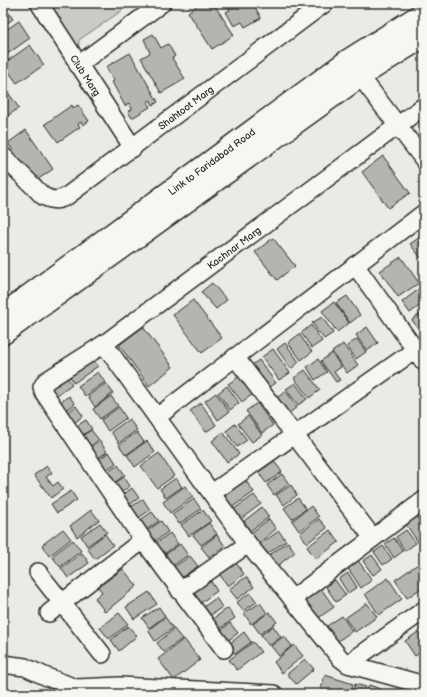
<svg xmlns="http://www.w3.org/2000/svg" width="427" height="697" font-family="'Balsamiq Sans',sans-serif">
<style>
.green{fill:#cacac7;stroke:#7a7a79}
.building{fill:#b4b4b1;stroke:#2b2b2b}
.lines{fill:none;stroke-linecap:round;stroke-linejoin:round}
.minor-casing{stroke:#2b2b2b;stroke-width:20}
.major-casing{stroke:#2b2b2b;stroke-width:25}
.minor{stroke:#f6f6f2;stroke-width:17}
.major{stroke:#f6f6f2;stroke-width:22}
.labels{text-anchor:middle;stroke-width:4;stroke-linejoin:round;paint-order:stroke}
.street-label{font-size:10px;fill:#2b2b2b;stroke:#f6f6f2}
</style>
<rect width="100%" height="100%" fill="#eaeae6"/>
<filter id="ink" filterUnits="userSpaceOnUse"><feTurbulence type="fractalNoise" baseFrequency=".025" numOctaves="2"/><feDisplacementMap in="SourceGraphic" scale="8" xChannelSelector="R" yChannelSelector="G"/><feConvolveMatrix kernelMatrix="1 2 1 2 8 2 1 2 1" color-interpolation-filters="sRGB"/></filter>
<g filter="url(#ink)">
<path class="green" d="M46 3H133L79 40 78 65Z"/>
<g class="building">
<path d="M201 3H213L234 35 212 49 188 12Z"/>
<path d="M226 3H253L261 18 245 27 242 22 234 26 226 12 230 10Z"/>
<path d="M3 5 13 19 3 26Z"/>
<path d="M19 21 30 38 3 57V32Z"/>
<path d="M153 34 161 48 168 44 175 56 172 58 185 79 161 93 141 58 150 53 144 39Z"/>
<path d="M30 45 44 65 17 83 3 64Z"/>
<path d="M130 53 158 102 153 105 150 100 147 102 150 107 132 118 128 112 132 109 129 103 125 106 112 82 114 81 106 67Z"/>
<path d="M7 91 19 108 3 119V94Z"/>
<path d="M72 105 73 108 78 105 89 121 83 125 81 122 78 124 80 127 58 142 45 124Z"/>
<path d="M26 130 53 169 34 182 8 143Z"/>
<path d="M383 156 410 193 388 208 362 172Z"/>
<path d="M424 234V256L421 258 410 244Z"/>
<path d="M273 238 295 266 277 280 255 252Z"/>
<path d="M401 257 419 283 398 297 380 271Z"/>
<path d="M212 283 227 300 216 309 201 292Z"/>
<path d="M424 285V302L410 313 402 302Z"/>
<path d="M347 296 360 315 350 323 336 303Z"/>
<path d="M193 300 222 338 202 353 173 315Z"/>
<path d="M334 302 349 323 337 332 322 311Z"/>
<path d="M424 311V332L422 334 412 320Z"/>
<path d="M322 317 333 333 324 339 312 323Z"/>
<path d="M311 325 322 341 312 348 301 333Z"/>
<path d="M143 327 173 367 149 386 119 345Z"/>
<path d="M367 327 378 343 367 351 356 335Z"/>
<path d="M299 334 312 352 301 360 288 343Z"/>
<path d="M357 339 366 352 356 359 347 346Z"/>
<path d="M285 343 299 362 291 369 277 349Z"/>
<path d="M343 344 358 365 347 373 332 352Z"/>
<path d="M273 349 290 373 279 380 262 357Z"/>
<path d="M332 353 341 367 334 372 340 380 336 382 321 361Z"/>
<path d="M90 355 98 366 74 383 67 372Z"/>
<path d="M318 359 327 372 315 380 307 367Z"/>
<path d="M259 360 276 383 265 390 249 367Z"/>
<path d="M305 370 320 390 309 398 294 378Z"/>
<path d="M98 372 105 382 85 396 78 386Z"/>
<path d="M64 374 72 384 53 398 45 387Z"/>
<path d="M240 376 253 394 242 402 228 384Z"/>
<path d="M106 383 113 393 95 407 88 396Z"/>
<path d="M295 383 307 399 298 405 286 389Z"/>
<path d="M227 386 239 403 230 410 218 393Z"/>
<path d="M286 391 297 407 284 417 273 401Z"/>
<path d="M216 393 229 412 218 420 205 401Z"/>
<path d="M69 396 75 404 65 411 59 403Z"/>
<path d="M111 396 118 406 100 419 93 409Z"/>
<path d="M201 403 216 425 206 432 190 411Z"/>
<path d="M257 403 273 425 262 433 246 411Z"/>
<path d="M76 406 83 416 70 426 62 416Z"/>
<path d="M119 407 126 418 108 431 101 420Z"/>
<path d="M248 416 262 435 252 442 238 424Z"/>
<path d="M129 419 137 430 119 443 111 432Z"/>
<path d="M86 420 92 429 78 438 72 429Z"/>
<path d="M235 424 247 440 237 447 226 431Z"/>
<path d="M91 430 99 440 86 450 78 439Z"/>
<path d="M137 432 144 442 126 455 119 445Z"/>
<path d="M223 432 239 454 227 462 212 441Z"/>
<path d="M99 440 107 452 92 462 85 451Z"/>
<path d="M147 441 155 452 135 467 127 455Z"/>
<path d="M109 452 116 463 101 474 94 463Z"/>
<path d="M159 453 174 476 157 488 141 466Z"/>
<path d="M274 461 282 472 266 483 258 472Z"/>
<path d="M118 465 125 475 108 487 101 477Z"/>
<path d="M47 466 52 473 46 477 53 486 58 482 63 489 51 498 34 475Z"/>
<path d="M282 474 289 484 274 495 267 485Z"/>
<path d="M124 477 130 486 115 497 108 488Z"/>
<path d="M176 478 182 487 166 498 160 489Z"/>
<path d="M245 480 254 492 231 508 223 497Z"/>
<path d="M291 485 297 495 284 505 276 495Z"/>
<path d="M185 486 193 497 170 513 163 502Z"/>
<path d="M132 488 139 498 125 508 118 498Z"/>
<path d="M71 491 77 500 57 513 51 504Z"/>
<path d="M254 495 261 504 241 519 234 509Z"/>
<path d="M298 498 306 509 292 519 284 508Z"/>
<path d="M143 499 150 510 133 522 125 511Z"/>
<path d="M194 499 201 509 179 524 172 514Z"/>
<path d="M311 506 319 517 299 531 292 521Z"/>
<path d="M262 507 269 517 250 531 244 521Z"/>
<path d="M91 510 99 520 77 537 70 526Z"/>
<path d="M203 510 211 521 189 536 181 525Z"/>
<path d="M152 512 159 521 143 532 136 523Z"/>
<path d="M416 516 424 528V542L420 545 405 523Z"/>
<path d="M269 519 276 529 259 543 251 533Z"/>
<path d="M319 519 327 528 307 543 300 533Z"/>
<path d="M161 521 168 532 150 545 143 534Z"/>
<path d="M100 523 107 532 87 546 81 536Z"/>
<path d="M209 523 217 534 201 545 193 535Z"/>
<path d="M63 529 71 539 49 556 42 545Z"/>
<path d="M330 530 339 542 316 559 307 547Z"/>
<path d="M406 530 416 543 405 551 396 537Z"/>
<path d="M279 531 286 541 267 554 260 544Z"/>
<path d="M170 533 178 544 160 557 152 546Z"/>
<path d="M105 534 113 545 95 559 87 548Z"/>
<path d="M217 535 225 546 209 557 201 547Z"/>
<path d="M394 538 403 551 394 558 385 544Z"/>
<path d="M73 540 81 551 60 567 52 556Z"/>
<path d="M288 542 295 552 276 567 268 556Z"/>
<path d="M180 544 188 555 167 570 159 559Z"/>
<path d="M383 546 392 559 383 565 374 552Z"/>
<path d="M82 553 89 563 68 578 61 568Z"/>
<path d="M372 555 382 569 373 575 363 561Z"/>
<path d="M190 556 198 566 178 580 171 569Z"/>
<path d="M357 559 372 580 361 588 347 567Z"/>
<path d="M424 560V586L407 598 395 580Z"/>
<path d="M236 563 244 574 228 586 220 575Z"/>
<path d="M123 569 137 586 105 612 95 598 102 592 98 587Z"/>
<path d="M348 573 357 587 348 593 339 579Z"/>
<path d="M246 577 254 587 237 599 229 589Z"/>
<path d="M388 578 402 599 379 615 365 594Z"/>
<path d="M210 580 217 591 195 607 188 596Z"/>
<path d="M335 580 346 595 336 602 326 587Z"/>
<path d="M320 587 334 607 314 621 300 602Z"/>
<path d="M149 592 157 604 134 619 126 607Z"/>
<path d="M250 593 257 602 243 611 237 602Z"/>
<path d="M216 598 222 607 204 620 198 611Z"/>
<path d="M260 603 267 613 251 624 244 613Z"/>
<path d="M367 603 377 617 355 632 345 618Z"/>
<path d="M159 607 165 616 149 628 142 618Z"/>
<path d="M228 608 235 618 214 633 207 623Z"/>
<path d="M269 612 277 622 260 634 253 624Z"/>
<path d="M119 613 128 624 109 639 100 628Z"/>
<path d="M342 616 352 631 338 641 327 626Z"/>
<path d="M165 617 173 628 155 641 148 630Z"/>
<path d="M230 623 238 633 222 645 214 636Z"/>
<path d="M128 626 137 636 119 651 111 640Z"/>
<path d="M273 626 281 637 269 646 261 635Z"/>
<path d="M424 628V650L415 656 405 641Z"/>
<path d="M174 629 182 639 164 652 157 643Z"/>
<path d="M244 632 251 642 235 654 228 645Z"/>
<path d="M284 636 292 646 279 656 271 646Z"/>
<path d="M184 639 200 660 174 680 158 659Z"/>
<path d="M253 642 261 652 237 670 229 660Z"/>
<path d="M294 645 303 656 282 673 274 662Z"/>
<path d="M305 659 314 669 296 684 287 674Z"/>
<path d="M325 675 353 684 350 694H319Z"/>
<path d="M355 684 366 687 363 694H352Z"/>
<path d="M369 685 381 689 379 694H366Z"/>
</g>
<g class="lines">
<g class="minor-casing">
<g id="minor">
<path id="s1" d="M39 3 133 148"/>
<path d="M78 65 162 3"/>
<path d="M360 76 424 160"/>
<path id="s2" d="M3 156 43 196C53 201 58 201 67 196L325 3"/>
<path d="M355 265 424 362"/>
<path d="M104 344 248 544 340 658 348 664 424 685"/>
<path d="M235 357 373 538"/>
<path d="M157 417 424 213"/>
<path d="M212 493 415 350"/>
<path d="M38 572 102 654"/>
<path d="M180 591 248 544"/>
<path d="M292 599 424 500"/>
<path d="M49 613 143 540"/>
<path id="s3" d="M224 649 143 540 44 393 42 387 46 381 104 344 424 106"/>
<path d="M3 664 25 667 47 677 76 688 120 686 274 694"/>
<path d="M348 664 424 610"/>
</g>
</g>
<g class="major-casing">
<g id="major">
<path id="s4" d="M3 315 349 60 424 13"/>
<path d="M3 333 360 76 424 36"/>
</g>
</g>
<use href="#minor" class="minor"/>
<use href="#major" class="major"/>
</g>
</g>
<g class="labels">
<g class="street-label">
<text dy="4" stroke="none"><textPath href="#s1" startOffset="86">Club Marg</textPath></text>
<text dy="4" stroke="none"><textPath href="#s2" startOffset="230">Shahtoot Marg</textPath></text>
<text dy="4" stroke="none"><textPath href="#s4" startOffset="259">Link to Faridabad Road</textPath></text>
<text dy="4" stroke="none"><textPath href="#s3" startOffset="557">Kachnar Marg</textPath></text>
</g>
</g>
<rect width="427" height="697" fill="none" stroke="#f6f6f2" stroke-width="16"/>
<rect x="8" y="8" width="411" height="681" fill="none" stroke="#2b2b2b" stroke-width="1.5" filter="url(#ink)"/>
</svg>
